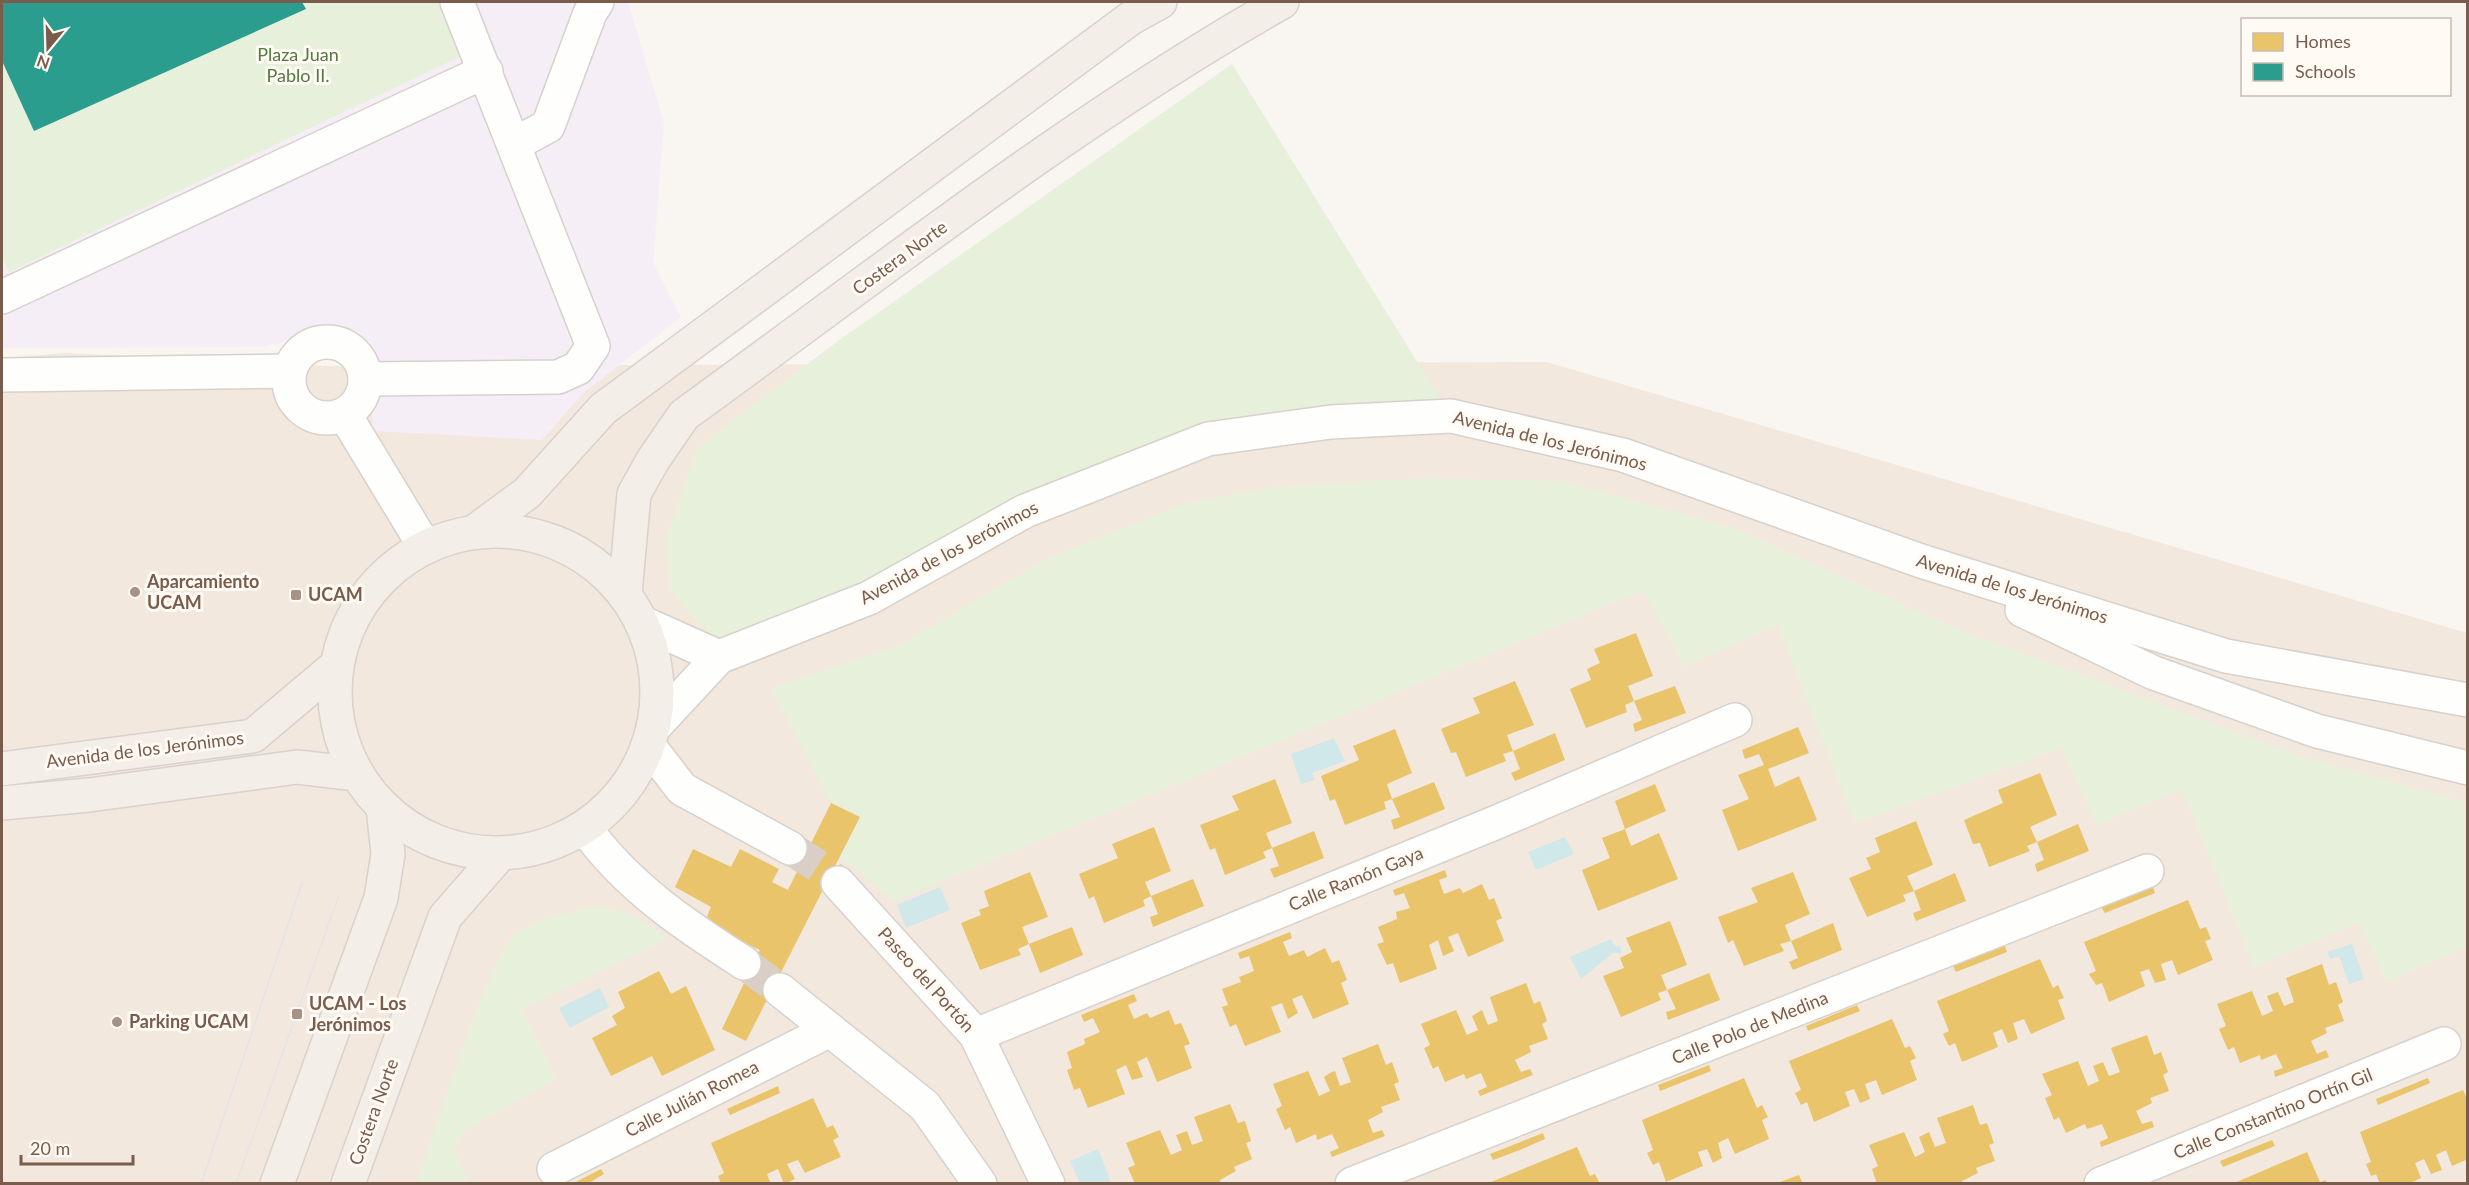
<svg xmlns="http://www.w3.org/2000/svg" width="2469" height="1185" font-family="Lato,sans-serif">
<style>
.residential{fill:#f2e8de}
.education{fill:#f6eef6}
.green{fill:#e7f0db}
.water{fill:#d0e8ea}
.homes{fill:#e9c46a}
.schools{fill:#2a9d8f}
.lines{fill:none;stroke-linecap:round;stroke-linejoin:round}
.minor-tunnel{stroke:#d9cfc7;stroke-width:33;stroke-dasharray:33 16;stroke-linecap:butt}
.minor-casing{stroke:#d7d1cb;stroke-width:36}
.major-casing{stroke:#dad1cc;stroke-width:36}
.minor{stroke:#fefefd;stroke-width:33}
.major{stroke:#f3eee8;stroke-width:33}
.tram{stroke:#e6e3e7;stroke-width:1.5}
.poi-dot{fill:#a69286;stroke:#fffaf3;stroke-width:2}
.labels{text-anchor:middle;stroke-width:6;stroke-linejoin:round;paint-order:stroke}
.park-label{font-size:18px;fill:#537a41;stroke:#fffaf3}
.street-label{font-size:18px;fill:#7a5c4d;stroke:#fffaf3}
.poi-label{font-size:18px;font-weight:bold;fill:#7a5c4d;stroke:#fffaf3;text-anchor:start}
</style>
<rect width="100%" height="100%" fill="#f9f5f0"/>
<path class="residential" d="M66 353 327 366 1547 362 2467 633V1183L2 1184V358Z"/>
<path class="education" d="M2 2H628L664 123 653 263 681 317 582 394 542 440 373 431 372 411 377 400 376 352 347 337 295 339 264 347 2 348Z"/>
<g class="green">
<path d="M284 2H446L468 53 9 272 2 256V61L34 131Z"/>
<path d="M1232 64 1451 416 1208 439 727 654 670 590 666 538 697 448 838 341Z"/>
<path d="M1424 478 1561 481 1734 528 1964 632 2303 757 2467 803V946L2387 982 2359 922 2254 967 2182 789 2097 825 2062 748 1855 823 1778 625 1684 666 1644 590 894 901 840 856 860 817 831 803 771 688 899 646 1044 560 1187 503 1274 487Z"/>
<path d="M597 906 631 914 666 937 655 945 521 1009 556 1079 462 1132 454 1150 469 1183H417C432 1140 489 955 516 934 539 917 570 913 597 906Z"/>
</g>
<g class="water">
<path d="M1334 738 1345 761 1312 773 1315 780 1301 784 1291 754Z"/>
<path d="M1565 837 1574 854 1536 870 1528 852Z"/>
<path d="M940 887 950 910 906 928 897 905Z"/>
<path d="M1611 939 1615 946H1620L1622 953H1613L1581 979 1570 957Z"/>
<path d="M2352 944 2364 979 2349 984 2339 956 2330 959 2327 952Z"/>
<path d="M600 988 609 1007 570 1028 559 1008Z"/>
<path d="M1098 1149 1111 1183H1080L1070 1161Z"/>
</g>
<g class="homes">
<path d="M1636 633 1653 676 1628 686 1634 701 1625 705 1627 712 1586 728 1570 689 1591 680 1587 669 1600 663 1594 649Z"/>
<path d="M1515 681 1534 725 1507 735 1513 751 1555 733 1565 760 1515 781 1511 773 1520 769 1513 751 1503 754 1506 761 1466 777 1456 752 1451 753 1441 729 1480 713 1473 698Z"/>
<path d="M1675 686 1686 713 1635 732 1633 724 1642 720 1634 701Z"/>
<path d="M1798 727 1809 753 1768 769 1775 787 1799 776 1817 820 1738 851 1722 810 1749 799 1738 775 1764 765 1759 754 1745 759 1742 750Z"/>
<path d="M1395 729 1412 773 1387 784 1392 799 1434 782 1445 809 1394 830 1391 820 1400 817 1392 799 1384 802 1386 809 1345 825 1335 799 1330 801 1321 776 1359 760 1353 746Z"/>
<path d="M2040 773 2057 815 2030 827 2037 842 2027 846 2030 851 1989 867 1980 843 1973 844 1964 820 2003 803 1998 790Z"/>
<path d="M1275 779 1292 823 1266 833 1272 848 1263 852 1266 858 1225 875 1215 848 1210 850 1200 825 1239 810 1232 796Z"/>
<path d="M1655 784 1666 811 1625 829 1631 846 1659 833 1678 879 1598 911 1582 870 1610 858 1602 838 1625 829 1615 801Z"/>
<path d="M831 803 860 817 746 1041 722 1029 760 950 704 924 711 907 675 887 693 849 731 867 740 849 779 869 772 882 788 890Z"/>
<path d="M1916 821 1933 865 1907 876 1914 891 1955 873 1966 901 1916 921 1913 913 1921 910 1914 891 1903 895 1906 901 1867 917 1849 878 1871 869 1866 858 1880 852 1875 838Z"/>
<path d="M2078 824 2089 851 2037 872 2035 864 2044 860 2037 842Z"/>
<path d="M1154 827 1171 871 1145 882 1151 896 1143 900 1145 906 1104 923 1094 896 1089 899 1079 874 1118 858 1112 844Z"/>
<path d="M1314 831 1324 858 1274 878 1270 869 1279 866 1272 848Z"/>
<path d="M1445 870 1447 877 1439 880 1444 894 1460 888 1463 893 1482 884 1489 900 1494 898 1502 918 1496 921 1504 941 1468 957 1458 933 1448 937 1454 951 1443 956 1438 940 1429 945 1437 969 1400 983 1393 963 1387 965 1377 944 1384 942 1378 927 1397 919 1396 912 1410 908 1404 893 1395 896 1393 890Z"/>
<path d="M1030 872 1048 917 1022 927 1029 944 1018 949 1021 955 980 970 961 923 981 915 979 910 989 906 984 891Z"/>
<path d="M1793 872 1810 914 1785 925 1791 941 1780 944 1784 951 1744 966 1733 940 1728 943 1718 917 1758 902 1751 888Z"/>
<path d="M1193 879 1204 906 1153 927 1150 917 1158 914 1151 896Z"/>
<path d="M2153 887 2155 893 2105 913 2101 907Z"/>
<path d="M2188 900 2200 929 2206 927 2211 939 2205 941 2213 960 2178 975 2172 960 2161 964 2166 980 2155 983 2149 969 2140 972 2145 986 2109 1002 2102 983 2096 985 2089 974 2096 971 2084 942Z"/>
<path d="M1670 921 1687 965 1661 975 1667 990 1709 973 1720 1000 1668 1020 1666 1012 1676 1009 1667 990 1658 993 1661 1000 1621 1017 1603 976 1624 968 1620 958 1632 952 1626 938Z"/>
<path d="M1833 923 1842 950 1793 970 1789 962 1798 958 1791 941Z"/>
<path d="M1072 927 1083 955 1040 973 1029 944Z"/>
<path d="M1290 932 1292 938 1283 942 1289 956 1304 950 1307 957 1325 948 1332 963 1339 960 1347 980 1341 983 1349 1004 1313 1019 1302 995 1292 999 1298 1013 1288 1019 1282 1003 1271 1007 1281 1032 1245 1046 1236 1024 1230 1027 1222 1007 1228 1005 1222 989 1241 982 1239 977 1254 971 1249 956 1240 959 1238 953Z"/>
<path d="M2005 946 2007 952 1956 972 1953 966Z"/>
<path d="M2040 959 2053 988 2058 985 2064 998 2058 1000 2065 1019 2031 1034 2024 1019 2013 1023 2018 1039 2008 1043 2002 1029 1993 1033 1998 1047 1962 1062 1955 1043 1949 1046 1943 1034 1949 1031 1937 1001Z"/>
<path d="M2322 964 2329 985 2336 982 2343 1002 2338 1005 2344 1021 2325 1028 2327 1033 2311 1041 2317 1054 2326 1050 2329 1057 2275 1077 2274 1071 2283 1068 2276 1054 2261 1060 2260 1055 2240 1063 2234 1047 2228 1050 2219 1029 2226 1026 2217 1004 2252 991 2262 1016 2273 1011 2267 996 2278 992 2284 1006 2294 1002 2286 978Z"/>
<path d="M659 971 671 994 686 986 715 1050 662 1076 652 1056 611 1076 592 1038 617 1025 612 1016 625 1008 618 992Z"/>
<path d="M1526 983 1534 1004 1540 1001 1547 1021 1542 1024 1548 1039 1529 1046 1531 1052 1515 1060 1521 1072 1530 1069 1533 1075 1480 1096 1478 1091 1487 1087 1481 1073 1466 1079 1464 1074 1445 1082 1438 1066 1433 1069 1424 1048 1430 1045 1421 1024 1456 1010 1467 1035 1478 1030 1472 1016 1482 1010 1488 1025 1498 1021 1490 997Z"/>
<path d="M1134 994 1137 1001 1128 1005 1134 1019 1147 1013 1150 1018 1169 1010 1175 1025 1181 1023 1190 1044 1184 1046 1192 1068 1157 1082 1147 1057 1137 1062 1143 1077 1132 1080 1126 1065 1116 1070 1125 1094 1088 1108 1080 1088 1074 1090 1067 1070 1072 1068 1067 1052 1085 1044 1084 1039 1100 1032 1093 1018 1084 1022 1081 1015Z"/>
<path d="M1857 1005 1860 1011 1808 1031 1806 1026Z"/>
<path d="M1892 1019 1905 1048 1910 1046 1916 1058 1910 1061 1917 1080 1882 1095 1876 1080 1865 1084 1870 1099 1860 1103 1854 1089 1845 1092 1850 1106 1814 1122 1807 1102 1801 1105 1795 1093 1801 1090 1789 1061Z"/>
<path d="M2147 1035 2154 1055 2161 1052 2168 1072 2163 1075 2169 1091 2150 1098 2152 1103 2136 1111 2142 1124 2152 1121 2154 1127 2101 1147 2100 1142 2108 1138 2102 1124 2087 1129 2085 1124 2066 1133 2059 1117 2054 1120 2045 1098 2052 1095 2042 1074 2078 1061 2088 1086 2099 1081 2093 1066 2103 1062 2109 1076 2120 1072 2111 1048Z"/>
<path d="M1378 1044 1386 1065 1392 1062 1399 1082 1394 1084 1400 1100 1381 1107 1383 1112 1368 1120 1373 1133 1382 1130 1385 1136 1332 1157 1330 1152 1339 1148 1332 1134 1317 1140 1316 1134 1296 1143 1290 1127 1285 1130 1276 1109 1282 1106 1273 1084 1308 1071 1319 1096 1330 1091 1324 1077 1330 1073 1335 1071 1340 1086 1351 1082 1342 1058Z"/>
<path d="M1709 1065 1711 1071 1660 1091 1658 1085Z"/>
<path d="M1744 1078 1757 1108 1762 1105 1768 1117 1762 1120 1769 1139 1735 1154 1728 1138 1718 1143 1722 1158 1713 1163 1707 1149 1698 1152 1703 1166 1666 1182 1659 1162 1653 1165 1647 1153 1653 1150 1642 1120Z"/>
<path d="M2428 1078 2430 1083 2378 1105 2376 1099Z"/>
<path d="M778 1086 780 1093 730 1115 727 1109Z"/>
<path d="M2463 1090 2468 1101V1159L2452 1166 2446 1150 2436 1155 2442 1170 2431 1174 2424 1159 2415 1163 2421 1178 2408 1184H2380L2376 1174 2371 1176 2366 1164 2371 1162 2360 1132Z"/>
<path d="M813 1098 827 1128 833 1125 839 1137 833 1140 841 1157 805 1173 798 1160 787 1164 795 1179 784 1184 778 1169 767 1174 771 1184H721L718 1176 724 1173 711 1143Z"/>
<path d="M1230 1104 1238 1123 1245 1121 1251 1141 1246 1143 1252 1159 1234 1167 1236 1171 1220 1180 1221 1184H1135L1128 1168 1135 1165 1126 1143 1160 1130 1171 1155 1182 1150 1176 1135 1187 1131 1192 1145 1203 1141 1194 1117Z"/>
<path d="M1973 1105 1980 1125 1987 1123 1994 1143 1989 1145 1995 1161 1976 1168 1978 1173 1962 1181 1963 1184H1877L1872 1169 1878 1166 1869 1145 1904 1132 1915 1157 1925 1152 1919 1137 1929 1132 1935 1147 1946 1143 1937 1118Z"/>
<path d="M1543 1133 1545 1139 1520 1150 1493 1160 1490 1154Z"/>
<path d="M2272 1140 2275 1146 2223 1167 2220 1161Z"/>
<path d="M1577 1147 1590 1176 1595 1174 1600 1184H1486Z"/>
<path d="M2307 1152 2320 1182 2326 1180 2327 1184H2232Z"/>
<path d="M601 1169 604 1174 587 1184H572Z"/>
<path d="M1799 1175 1803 1184H1777V1183Z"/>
</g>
<path class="schools" d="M2 2H302L306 9 34 131 2 61Z"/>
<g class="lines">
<g class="minor-tunnel">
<path d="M790 848 818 866 838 883"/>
<path d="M744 963 780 990"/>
</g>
<g class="minor-casing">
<g id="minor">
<path d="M515 144 548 126 590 13 597 2"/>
<path d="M2 297 486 71"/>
<circle cx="327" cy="380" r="38"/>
<path d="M2 375 289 371"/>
<path d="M367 379 558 377 578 368 593 346 457 2"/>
<path d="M345 415 425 547"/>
<path d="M2022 610 2154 673 2317 731 2468 768"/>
<path d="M643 623 719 657"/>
<path d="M655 726 719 657 869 598 1025 511 1208 439 1331 422 1451 416 1623 455 1921 561 2226 656 2468 700"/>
<path d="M649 746 682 789 790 848"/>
<path d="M585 828C628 887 683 924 744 963"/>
<path d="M838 883 976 1035 1048 1184"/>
<path d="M780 990 925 1106 980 1184"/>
<path d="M976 1035 1497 822 1735 720"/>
<path d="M554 1169 830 1030"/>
<path d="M1352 1184 2147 871"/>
<path d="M2101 1184 2444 1044"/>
</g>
</g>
<g class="major-casing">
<g id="major">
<circle cx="496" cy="692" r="161"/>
<path d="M474 532 527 493 603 409 1131 18 1160 2"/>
<path d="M625 593 634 494 653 460 684 415C880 273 1072 121 1282 2"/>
<path d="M2 769 253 736 336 666"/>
<path d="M2 803 89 795 297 767 357 774"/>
<path d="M277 1184 381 898 388 854 383 807"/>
<path d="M348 1184 445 917 500 854"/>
</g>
</g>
<use href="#minor" class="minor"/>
<use href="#major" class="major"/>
<g class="tram">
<path d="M201 1184 302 883"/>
<path d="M236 1184 339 895"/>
</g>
</g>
<g class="poi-dot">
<circle cx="135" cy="592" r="6"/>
<rect x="290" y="589" width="12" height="12" rx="3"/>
<rect x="291" y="1008" width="12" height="12" rx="3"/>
<circle cx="117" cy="1022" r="6"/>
</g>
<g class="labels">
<g class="park-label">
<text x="298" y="61">Plaza Juan<tspan x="298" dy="21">Pablo II.</tspan></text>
</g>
<g class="street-label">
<text transform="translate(900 258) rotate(-36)" y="6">Costera Norte</text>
<text transform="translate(1550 441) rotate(14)" y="6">Avenida de los Jerónimos</text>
<text transform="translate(949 553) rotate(-28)" y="6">Avenida de los Jerónimos</text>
<text transform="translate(2012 589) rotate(17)" y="6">Avenida de los Jerónimos</text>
<text transform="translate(145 750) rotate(-7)" y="6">Avenida de los Jerónimos</text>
<text transform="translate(1356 879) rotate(-22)" y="6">Calle Ramón Gaya</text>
<text transform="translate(926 980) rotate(48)" y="6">Paseo del Portón</text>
<text transform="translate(1750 1028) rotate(-22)" y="6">Calle Polo de Medina</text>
<text transform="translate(692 1099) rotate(-27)" y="6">Calle Julián Romea</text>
<text transform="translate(374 1112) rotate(-70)" y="6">Costera Norte</text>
<text transform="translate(2273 1114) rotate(-22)" y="6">Calle Constantino Ortín Gil</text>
</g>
<g class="poi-label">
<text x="147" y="588">Aparcamiento<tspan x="147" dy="21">UCAM</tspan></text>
<text x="308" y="601">UCAM</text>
<text x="309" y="1010">UCAM - Los<tspan x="309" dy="21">Jerónimos</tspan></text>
<text x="129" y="1028">Parking UCAM</text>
</g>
</g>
<rect width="2469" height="1185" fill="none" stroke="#7a5c4d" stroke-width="6"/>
<rect x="2241" y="18" width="210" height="78" fill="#fffaf3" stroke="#cabbb1" stroke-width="1.5"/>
<rect x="2253" y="33" width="30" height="18" fill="#e9c46a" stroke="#cabbb1" stroke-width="1.5"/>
<text x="2295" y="48" font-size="18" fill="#7a5c4d">Homes</text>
<rect x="2253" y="63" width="30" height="18" fill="#2a9d8f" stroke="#cabbb1" stroke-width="1.5"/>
<text x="2295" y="78" font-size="18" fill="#7a5c4d">Schools</text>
<g transform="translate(48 48) rotate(199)" stroke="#fffaf3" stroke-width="4.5" paint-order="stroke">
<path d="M0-4.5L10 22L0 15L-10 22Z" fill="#7a5c4d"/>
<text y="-9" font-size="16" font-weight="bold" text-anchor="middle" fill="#7a5c4d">N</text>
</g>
<path d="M21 1155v9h112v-9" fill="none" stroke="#7a5c4d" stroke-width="3"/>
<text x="30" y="1155" font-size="18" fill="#7a5c4d" stroke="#fffaf3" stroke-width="4.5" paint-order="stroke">20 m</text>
</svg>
